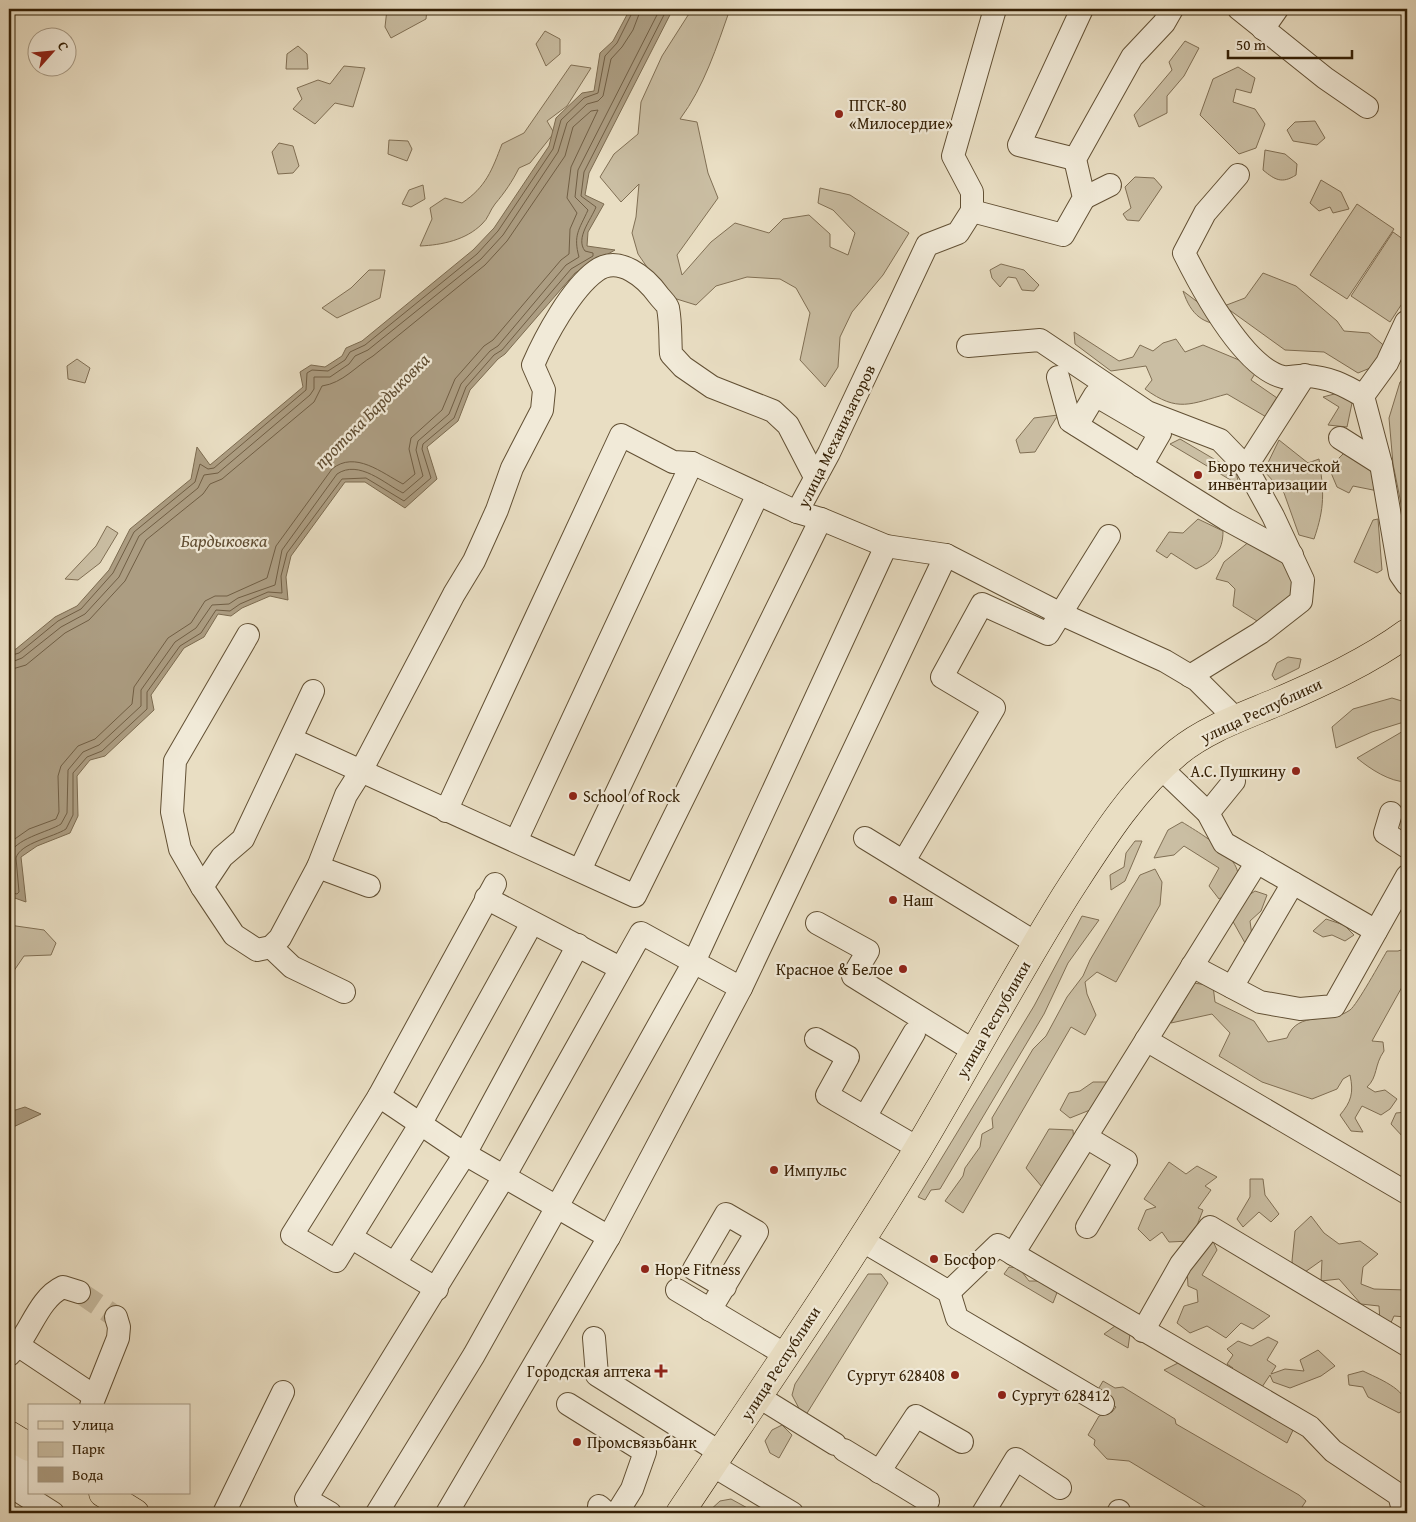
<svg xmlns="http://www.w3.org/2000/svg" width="1416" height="1522" font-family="'Gentium Book Plus',serif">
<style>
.green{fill:#cabea3;stroke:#806f54}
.water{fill:#ac9d82;stroke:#7c6b50}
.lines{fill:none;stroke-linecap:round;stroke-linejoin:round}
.shore{stroke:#705e44;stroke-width:1}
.minor-tunnel{stroke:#c5b89d;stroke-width:22;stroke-dasharray:22 11;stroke-linecap:butt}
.minor-casing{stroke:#625034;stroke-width:24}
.major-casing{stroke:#352005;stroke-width:29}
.minor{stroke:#f1ead8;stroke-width:22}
.major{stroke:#e9dec3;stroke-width:28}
.poi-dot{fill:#8f2418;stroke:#f1ead8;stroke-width:2}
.labels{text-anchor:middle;stroke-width:4.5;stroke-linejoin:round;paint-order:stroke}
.poi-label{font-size:16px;fill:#352005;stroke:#f1ead8;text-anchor:start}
.street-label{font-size:16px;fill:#352005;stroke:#f1ead8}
.water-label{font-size:18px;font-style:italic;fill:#5f4c31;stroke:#f1ead8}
</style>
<rect width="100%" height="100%" fill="#e9dec3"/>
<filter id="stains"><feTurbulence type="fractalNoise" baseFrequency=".004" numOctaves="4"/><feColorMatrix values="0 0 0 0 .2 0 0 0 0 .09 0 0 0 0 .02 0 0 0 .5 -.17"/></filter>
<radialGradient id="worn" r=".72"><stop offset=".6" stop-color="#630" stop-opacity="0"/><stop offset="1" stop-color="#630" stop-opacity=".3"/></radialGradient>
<g class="green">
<path d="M387 9H427L426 19 391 38 385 27Z"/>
<path d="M692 9H730C717 46 704 87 680 119L697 122 708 173 718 198 677 255 682 275 711 242 735 223 769 233 783 219 809 215 830 234V247L848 255 855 233 833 210 818 203 820 188 850 195 909 233 883 275 852 312 840 337 838 367 825 387 800 360 810 313 796 288 780 279 747 277 716 286 696 305 667 296 638 254 632 233 636 217 639 184 621 202 600 177 614 154 638 134 641 102 662 56Z"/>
<path d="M545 31 560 39V54L546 66 536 44Z"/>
<path d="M1185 41 1199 48 1184 76 1167 96V113L1139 127 1134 115 1172 70 1169 62Z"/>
<path d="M298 46 307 54 308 69H286L287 54Z"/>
<path d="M571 65 591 68 567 106 547 121 554 133 530 163 519 168C512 182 505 192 495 204 490 210 488 219 482 224 466 240 442 245 420 246L432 219 430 208 445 198 462 203C486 187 492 170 502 144L524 133Z"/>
<path d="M344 66 365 68 353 107 335 103 315 124 293 109 302 99 297 88 318 80 330 84Z"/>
<path d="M1238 67 1255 78 1251 93 1236 89 1233 102 1255 109 1265 124 1256 148 1239 154 1200 115 1213 79Z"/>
<path d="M1315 121 1325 138 1317 145 1293 141 1287 130 1295 122Z"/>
<path d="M389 140 408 141 412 149 407 161 388 154Z"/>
<path d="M279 143 293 146 299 166 293 173 278 174 272 152Z"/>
<path d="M1265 150 1285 154 1297 164 1296 175C1282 184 1275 180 1263 170Z"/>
<path d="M1135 177 1154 178 1162 187 1139 221 1127 220 1123 214 1131 208 1125 187Z"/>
<path d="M1321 180 1341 192 1349 209 1333 213 1330 207 1319 211 1310 203Z"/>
<path d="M423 185 425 199 411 207 402 204 409 190Z"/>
<path d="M1357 204 1394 229 1347 299 1310 275Z"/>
<path d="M1393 232 1407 242V296L1390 322 1351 296Z"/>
<path d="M1001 264 1024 270 1039 285 1034 291 1022 290 1016 278 1008 277 1000 287 992 278 990 270Z"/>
<path d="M369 270H385L380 298 337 318 322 308 351 288Z"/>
<path d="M1263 273 1296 286 1337 321 1344 331 1369 333 1387 348 1375 366 1358 373 1324 352 1285 350 1224 306 1245 298Z"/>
<path d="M1183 291 1228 325C1203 325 1191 315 1183 291Z"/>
<path d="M1074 332 1119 361 1133 357 1140 345 1153 351 1163 343 1176 339 1185 352 1203 345 1239 360 1263 361 1251 380 1280 400 1268 418 1227 394C1190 404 1178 413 1145 389L1152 380 1146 366 1111 371 1075 344Z"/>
<path d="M77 359 90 368 85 383 68 379 67 366Z"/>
<path d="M1407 379V533L1393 464 1389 418 1400 382Z"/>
<path d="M1338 393 1352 403 1347 427 1328 425 1339 407 1323 397Z"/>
<path d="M1058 415 1035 452 1020 453 1016 440 1034 418Z"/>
<path d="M1180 439 1236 472 1239 485 1170 444Z"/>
<path d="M1279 440 1308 463 1319 459C1324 492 1325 507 1314 539L1299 535 1284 493 1264 471Z"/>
<path d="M1344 453 1375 471 1378 491 1353 486 1349 493 1337 487 1329 468Z"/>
<path d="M1198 519 1223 531C1223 551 1214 561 1196 569L1171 553 1167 558 1156 551 1169 532 1183 533Z"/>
<path d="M1378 519 1382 570 1377 573 1354 562 1373 520Z"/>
<path d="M107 526 118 533 100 563 78 580 65 579 96 546Z"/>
<path d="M1250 541C1281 557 1299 559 1295 600L1257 621 1233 606 1235 589 1228 582 1216 579 1224 562Z"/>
<path d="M1288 657 1301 659 1299 668 1275 680 1272 675 1277 663Z"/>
<path d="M1392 698 1405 702 1407 721 1372 732 1336 748 1332 727 1353 709Z"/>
<path d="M1405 730 1407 731V782C1390 782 1370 769 1357 758Z"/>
<path d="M1182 822C1206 837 1270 873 1219 899L1209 886 1219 868 1184 846 1174 855 1154 858 1168 830Z"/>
<path d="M1135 841H1142L1125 881 1111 890 1110 875 1124 867 1126 853Z"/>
<path d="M1155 869 1162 882 1160 905 1116 982 1097 972 1085 982 1087 994 1096 1015 1085 1035 1071 1027 963 1213 945 1201 963 1176 965 1168 980 1147 982 1134 993 1128 992 1118 1033 1049 1046 1036 1067 997 1083 976 1090 960 1140 875Z"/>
<path d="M1255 891 1267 895 1261 911 1250 921 1252 936 1245 943 1231 918 1243 899Z"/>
<path d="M1082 916 1099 920 1068 963 1044 1014 940 1189 931 1190 925 1200 918 1197 1034 1006Z"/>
<path d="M1326 919 1344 925 1354 935 1345 941 1332 935 1323 937 1313 931Z"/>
<path d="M9 925 44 930 56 943 51 955 24 956 9 978Z"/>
<path d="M1407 948V978L1372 1041 1383 1042 1384 1051C1374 1065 1378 1077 1367 1087L1375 1092 1385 1090 1397 1099 1390 1109 1381 1115 1362 1106 1355 1118 1363 1132 1351 1131 1340 1115C1351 1102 1354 1093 1350 1075L1343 1079 1337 1089 1312 1099 1262 1082 1219 1056 1230 1033 1212 1014 1171 1023 1194 983 1213 986 1215 1002 1254 1021 1268 1042 1287 1038C1298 1009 1330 1025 1350 1010 1357 1005 1381 961 1387 951H1398Z"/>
<path d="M1093 1082H1107L1095 1108 1070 1118 1060 1110 1069 1093 1080 1091Z"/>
<path d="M1407 1112V1138H1404L1391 1124 1396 1113Z"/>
<path d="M1049 1129 1073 1130 1074 1145 1042 1187 1026 1168Z"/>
<path d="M1169 1162 1186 1174 1197 1166 1217 1177 1205 1186 1211 1190 1198 1208 1203 1210 1191 1241 1169 1242 1162 1232 1150 1241 1138 1229 1146 1210 1156 1207 1144 1199Z"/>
<path d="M1250 1179H1263L1265 1195 1279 1214 1271 1222 1259 1212 1243 1227 1237 1219 1250 1197Z"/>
<path d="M1311 1216 1324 1233 1339 1244 1360 1241 1378 1254 1363 1267 1361 1284 1374 1289 1407 1290V1315L1405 1317 1394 1316 1389 1327 1380 1322 1379 1306 1361 1304 1339 1279 1321 1281 1322 1260 1305 1272H1294L1292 1261 1295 1231Z"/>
<path d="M1212 1239 1217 1250 1202 1275 1270 1316 1253 1329 1241 1323 1226 1338 1207 1326 1190 1333 1177 1323 1184 1306 1198 1302 1197 1290 1188 1286 1187 1270Z"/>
<path d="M1009 1267 1019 1268 1029 1281H1042L1058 1290 1053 1303 1004 1274Z"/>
<path d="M868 1274H881L888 1283 804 1418 792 1395 795 1384Z"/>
<path d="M1115 1326 1130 1334 1128 1348 1104 1334Z"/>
<path d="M1268 1337 1278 1342 1267 1360 1276 1366 1271 1374 1285 1369 1304 1371 1300 1360 1318 1350 1335 1366 1321 1376 1290 1388 1273 1382 1270 1375 1262 1387 1294 1428 1287 1443 1164 1370 1180 1362 1229 1371 1233 1368 1227 1364 1233 1355 1227 1349 1238 1341 1251 1346Z"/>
<path d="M1363 1371C1377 1378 1407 1389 1407 1407L1399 1413 1368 1397 1363 1387 1349 1385 1348 1375Z"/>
<path d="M1103 1381 1115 1388 1123 1387 1175 1419 1176 1424 1299 1495 1306 1501 1298 1513H1215L1129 1461 1107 1459 1094 1445 1095 1440 1088 1435 1099 1416 1112 1412 1116 1407 1096 1393Z"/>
<path d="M782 1425 792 1435 779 1458 770 1453 765 1441 772 1430Z"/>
<path d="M731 1499 751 1510 748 1513H707L720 1501Z"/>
</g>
<g class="water">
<path d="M630 9H673L589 173 585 195 604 204 588 232 587 246 615 250 575 273 505 354 498 359 470 390 458 421 427 447 437 479 405 508 365 482H345L291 556 286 577 288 600 270 596 242 608 231 616 218 614 204 637 184 648 151 695 154 710 105 756 90 760 77 776 78 816 70 833 37 846 21 857 26 902 9 896V652L16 649 55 617 77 606 109 570 130 529 191 479 197 447 210 465 303 387 300 372 311 365 325 367 342 356 346 348 362 341 473 250 494 228 549 146 556 118 582 93 594 91 600 53 613 41Z"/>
<path d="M25 1107 41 1114 9 1129V1112Z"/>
</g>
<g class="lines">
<g class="shore">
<path d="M9 656 19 653 58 621 81 609 113 573 134 532 195 482 200 464 208 469 214 468 306 390 307 373 312 370 328 371 345 360 350 352 365 345 477 254 498 231 553 149 561 120 584 98 598 93 605 56 617 43 634 9"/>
<path d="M9 663 22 658 61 627 85 614 119 577 139 536 198 488 204 475 218 473 310 395 314 389V377H330L349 364 355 356 368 350 481 259 503 235 558 152 567 123 587 104 598 101 603 96 611 59 622 47 633 30 641 9"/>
<path d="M9 670 26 665 65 633 89 620 125 581 146 540 203 494 210 484 222 479 314 402 322 386C343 383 356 366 373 356L485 265 507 241 565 156 573 127 591 111 598 110 571 167 567 198 577 213 570 229 569 254 561 260 493 340 484 346 455 379 442 410 411 438 409 449 415 474 403 484C382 473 355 450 332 469L276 546 267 578 227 596H215L205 601 191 623 168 638 134 687 132 704 95 739 78 746 61 766 58 776 59 812 56 819 29 829 9 843"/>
<path d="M9 886 12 883C11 875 9 864 10 856 12 839 49 832 61 824L67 813 68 770 83 752 99 745 141 706V690L175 642 196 628 212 605 229 604 238 598 275 585 282 550 337 474C359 459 385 484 403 493L423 476 416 450 418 441 449 414 461 384 490 351 498 346 566 265 579 257C573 235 579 230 588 210L575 197 578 170 660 9"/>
<path d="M9 892 17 894 19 892 16 858C20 843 54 837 66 829L73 815V773L87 757 102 751 147 709V692L180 646 201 633 216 610 230 611 240 604 268 592 282 593 281 576 287 553 342 479 366 478 404 501 431 478 422 449 423 444 454 418 466 387 494 355 502 350 571 269 593 256V253L585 251C575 238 591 220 596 207L581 196 584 172 667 9"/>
</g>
<path class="minor-tunnel" d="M79 1292 116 1317"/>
<g class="minor-casing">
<g id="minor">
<path d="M1239 9 1325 78 1367 107"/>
<path d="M1263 29 1277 9"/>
<path d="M1075 159 1019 145 1082 9"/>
<path d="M1238 175 1205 213 1184 253C1201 287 1244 368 1283 377 1290 378 1299 375 1306 376 1329 377 1344 385 1363 396L1381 464 1400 574 1407 584"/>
<path d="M1084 198 1110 185"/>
<path d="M972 211 1063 235 1084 198 1075 159 1132 57 1164 23 1172 9"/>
<path d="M968 346 1040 340 1147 412 1220 440 1246 467 1273 516 1303 580 1301 601 1260 633 1190 676"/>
<path d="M1058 377 1070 421 1226 519 1292 555"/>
<path d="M1363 396 1387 363 1406 322"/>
<path d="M1077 425 1095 395 1160 433 1141 466"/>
<path d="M1340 438 1381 464"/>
<path d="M1246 467 1305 375"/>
<path d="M797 512 829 453 927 245 958 233 972 211V192L953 156 995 9"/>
<path d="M248 635 175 761 172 812 180 849 202 887 234 935 257 950 271 947 280 938 318 867 346 795 360 773 454 594 474 561 497 510 512 468 542 410 544 390 533 365C545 337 571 289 596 271 619 254 646 278 659 296 662 300 667 304 668 308 671 323 670 340 671 354L683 367 712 387 773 411 788 425 815 477"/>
<path d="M291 739 635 896 821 519"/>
<path d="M1161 768 1208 813 1224 843 1376 931"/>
<path d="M446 811 621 435 673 462 692 463 797 512 821 519 886 546 946 555 1059 613 1165 661 1197 680 1236 719"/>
<path d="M1208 813 1234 781"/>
<path d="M1391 813 1385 833 1407 847"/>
<path d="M865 838 1036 943"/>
<path d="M516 841 692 463"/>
<path d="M904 861 994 708 942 677 982 604 1048 634 1109 536"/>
<path d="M318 867 369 886"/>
<path d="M580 870 758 494"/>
<path d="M495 884 379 1096 292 1235 336 1261 421 1123 532 923"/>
<path d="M202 887 222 857 243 839 313 691"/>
<path d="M486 898 620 968"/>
<path d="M817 923 868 951 853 976 974 1051"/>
<path d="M271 947 292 967 344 992"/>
<path d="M1192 966 1260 1002 1300 1009 1334 1006 1407 876"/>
<path d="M1232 987 1293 883"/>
<path d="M816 1039 848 1057 827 1095 918 1148"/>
<path d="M1146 1040 1407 1193"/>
<path d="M379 1096 465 1154 609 1237"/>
<path d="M865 1117 914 1033"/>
<path d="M1086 1137 1126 1161 1087 1227"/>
<path d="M352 1238 437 1289"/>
<path d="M861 1240 949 1292 998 1245 1310 1427 1333 1451 1399 1495 1404 1513"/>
<path d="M1013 1254 1257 862"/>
<path d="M395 1263 465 1154 578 945"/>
<path d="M677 1290 786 1355"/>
<path d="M949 1292 957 1318 1103 1404"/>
<path d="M710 1310 757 1232 726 1214 694 1269 725 1287"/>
<path d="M1143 1331 1181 1264 1210 1227 1407 1345"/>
<path d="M594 1338 597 1375 721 1453"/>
<path d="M19 1346 94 1396"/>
<path d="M9 1355C30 1336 37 1299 63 1287L79 1292"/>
<path d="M759 1397 835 1444"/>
<path d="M568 1404 645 1452 632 1489 617 1513"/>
<path d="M91 1406 118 1338 119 1327 116 1317"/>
<path d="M20 1442 18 1471 20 1492 53 1513"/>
<path d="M844 1450 928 1501"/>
<path d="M712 1465 792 1513"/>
<path d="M879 1472 916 1416 962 1442"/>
<path d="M599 1506 607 1513"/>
<path d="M224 1513 283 1392"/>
<path d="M330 1513 306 1499 504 1177 641 933 741 988"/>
<path d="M377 1513 474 1355 694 962 886 546"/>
<path d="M447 1513 609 1237 741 988 946 555"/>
<path d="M983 1513 1016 1459 1060 1488"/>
<path d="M1118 1513 1119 1511"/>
</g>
</g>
<g class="major-casing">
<g id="major">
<path d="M9 1435 29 1447"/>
<path d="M103 1493 135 1513"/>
<path d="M680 1513C760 1393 843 1273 918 1149 968 1065 1014 978 1066 895 1099 844 1131 791 1178 752 1206 729 1244 716 1277 702 1321 683 1369 661 1407 633"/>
</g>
</g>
<use href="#minor" class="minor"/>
<use href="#major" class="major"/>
</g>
<g class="poi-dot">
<circle cx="839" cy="114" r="5"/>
<circle cx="1198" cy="475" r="5"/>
<circle cx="1296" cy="771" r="5"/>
<circle cx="573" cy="796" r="5"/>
<circle cx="893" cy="900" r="5"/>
<circle cx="903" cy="969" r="5"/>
<circle cx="774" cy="1170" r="5"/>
<circle cx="934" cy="1259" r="5"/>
<circle cx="645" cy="1269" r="5"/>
<path d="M658.5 1363.5h5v5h5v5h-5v5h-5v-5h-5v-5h5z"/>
<circle cx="955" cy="1375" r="5"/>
<circle cx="1002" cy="1395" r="5"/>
<circle cx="577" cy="1442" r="5"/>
</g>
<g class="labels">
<g class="poi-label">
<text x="849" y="111">ПГСК-80<tspan x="849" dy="18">«Милосердие»</tspan></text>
<text x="1208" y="472">Бюро технической<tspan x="1208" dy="18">инвентаризации</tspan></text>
<text x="1286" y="777" text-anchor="end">А.С. Пушкину</text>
<text x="583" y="802">School of Rock</text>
<text x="903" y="906">Наш</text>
<text x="893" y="975" text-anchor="end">Красное &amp; Белое</text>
<text x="784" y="1176">Импульс</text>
<text x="944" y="1265">Босфор</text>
<text x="655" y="1275">Hope Fitness</text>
<text x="651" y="1377" text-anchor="end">Городская аптека</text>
<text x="945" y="1381" text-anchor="end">Сургут 628408</text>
<text x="1012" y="1401">Сургут 628412</text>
<text x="587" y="1448">Промсвязьбанк</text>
</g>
<g class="street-label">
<text transform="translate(836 436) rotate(-64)" y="6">улица Механизаторов</text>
<text transform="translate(1261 710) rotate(-25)" y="6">улица Республики</text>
<text transform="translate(993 1019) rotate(-60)" y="6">улица Республики</text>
<text transform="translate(780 1363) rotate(-57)" y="6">улица Республики</text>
</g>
<g class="water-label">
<text transform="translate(372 411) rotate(-45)" y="6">протока Бардыковка</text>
<text x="224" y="547">Бардыковка</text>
</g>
</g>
<rect width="1416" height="1522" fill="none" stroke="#e9dec3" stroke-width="30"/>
<rect x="10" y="10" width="1396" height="1502" fill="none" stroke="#352005" stroke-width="2.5"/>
<rect x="15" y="15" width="1386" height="1492" fill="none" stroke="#352005"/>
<rect x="28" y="1404" width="162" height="90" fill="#f1ead8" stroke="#a69984"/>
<rect x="38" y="1421" width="25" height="8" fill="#e9dec3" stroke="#a69984"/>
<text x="72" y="1430" font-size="15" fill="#352005">Улица</text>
<rect x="38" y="1442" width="25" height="15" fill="#cabea3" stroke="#a69984"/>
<text x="72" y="1454" font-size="15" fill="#352005">Парк</text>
<rect x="38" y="1467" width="25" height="15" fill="#ac9d82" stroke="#a69984"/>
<text x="72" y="1480" font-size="15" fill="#352005">Вода</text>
<g transform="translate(52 52) rotate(63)"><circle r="24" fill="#f1ead8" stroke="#a69984"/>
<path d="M0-4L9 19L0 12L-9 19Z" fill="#8f2418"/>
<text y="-8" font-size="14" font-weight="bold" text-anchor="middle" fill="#352005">С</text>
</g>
<path d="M1228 50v8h124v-8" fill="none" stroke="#352005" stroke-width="2.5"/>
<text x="1236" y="50" font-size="15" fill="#352005" stroke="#f1ead8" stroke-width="4" paint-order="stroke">50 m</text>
<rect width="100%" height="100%" filter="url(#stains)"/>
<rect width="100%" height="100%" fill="url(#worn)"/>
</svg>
